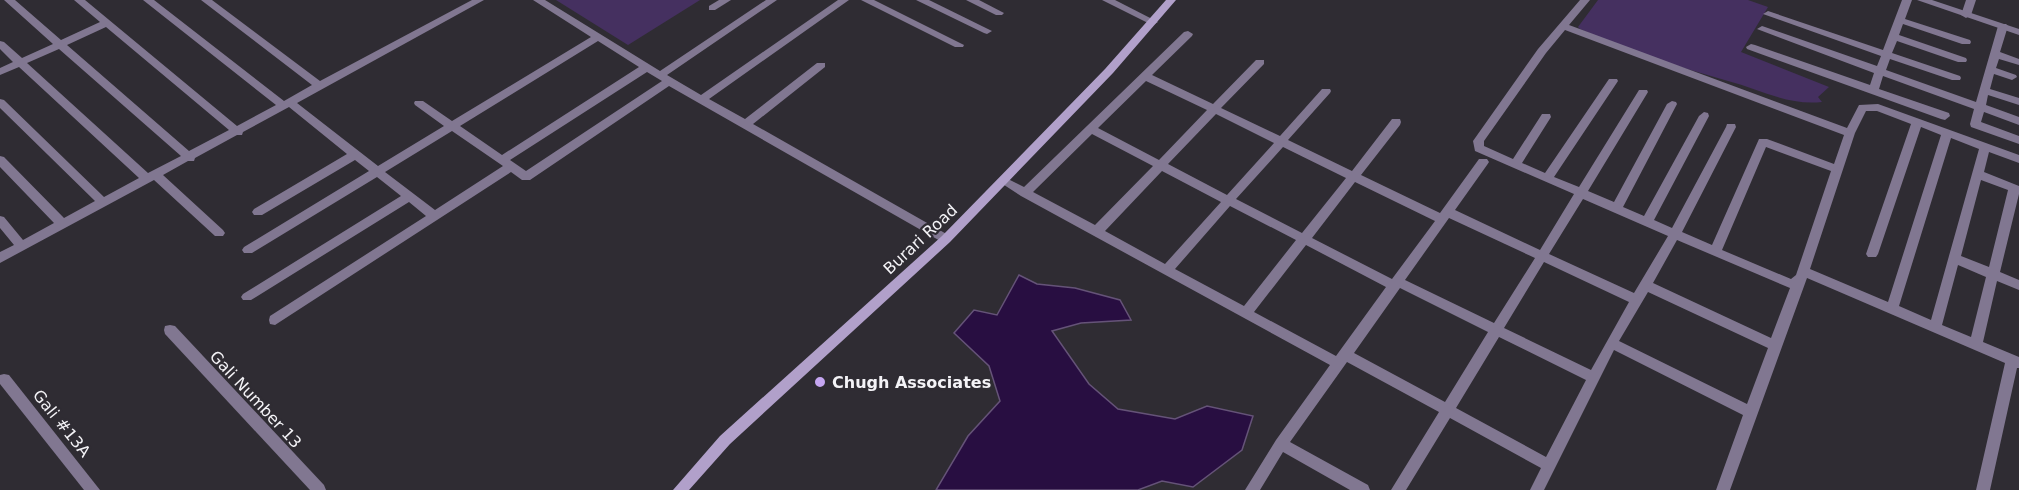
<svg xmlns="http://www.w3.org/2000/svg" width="2019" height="490" font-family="'DejaVu Sans',sans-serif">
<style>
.green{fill:#453060}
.water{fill:#280e41;stroke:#655378;stroke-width:1.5}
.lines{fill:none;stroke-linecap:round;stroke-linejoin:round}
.minor{fill:#817791;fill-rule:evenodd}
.tertiary{fill:#817791;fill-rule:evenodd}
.secondary{fill:#b1a0ca;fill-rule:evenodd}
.poi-dot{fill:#c5a6f1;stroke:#2f2c33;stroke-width:2}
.labels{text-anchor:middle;stroke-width:4.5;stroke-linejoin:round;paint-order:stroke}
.street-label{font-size:16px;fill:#f4f3f7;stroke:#2f2c33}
.poi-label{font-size:16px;font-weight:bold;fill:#f4f3f7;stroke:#2f2c33;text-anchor:start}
</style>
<rect width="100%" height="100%" fill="#2f2c33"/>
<g class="green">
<path d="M556 0H700L628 45Z"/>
<path d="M1598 0H1748L1768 7 1741 52 1829 87 1818 97 1822 102C1788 106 1759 89 1728 81 1678 67 1628 50 1580 29L1578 27Z"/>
</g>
<path class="water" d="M1019 275 1037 284 1075 288 1120 300 1131 320 1081 323 1052 331 1089 384 1118 409 1175 419 1207 406 1253 416 1242 450 1193 487 1162 481 1138 490H936L968 436 1000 401 989 366 954 333 974 310 997 315Z"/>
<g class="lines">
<g class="minor">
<path d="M4 0H15L61 40 100 22 74 0H85L237 126 276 105 143 0H154L284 101 312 85 201 0H212L320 81 472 0H484L297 103 378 166 444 126 415 105 414 103 415 101H423L452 121 591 37 533 0H545L660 71 766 0H777L667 75 701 95 838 0H849L709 99 745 119 817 63H825V67L753 124 950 236 952 239 946 243 942 242 669 86 530 180H522L511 172 275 325 270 324 269 320 270 316 426 216 409 202 251 300H243L241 297 243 294 401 196 377 177 252 253H244L242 250 244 247 369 171 355 160 262 215H254L252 212 254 209 347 154 289 107 243 132 242 135H237L195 158 194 161H188L163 175 223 230 225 233 223 236H215L154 180 0 263V252L14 245 0 228V216L4 217 23 240 54 223 0 167V156L4 157 64 218 95 201 0 108V99L4 100 104 197 139 178 19 67 0 75V68L13 62 0 49V41L4 42 22 58 53 44ZM106 27 229 130 189 151 67 45ZM598 41 639 67 502 155 460 126ZM59 49 181 156 148 173 27 63ZM647 72 662 81 526 171 510 160ZM452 131 503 166 435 210 385 172Z"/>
<path d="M719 0H731L715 10H709V6Z"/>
<path d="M861 0H874L964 45 963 47H955Z"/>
<path d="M916 0H929L992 31 987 34 984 33Z"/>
<path d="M966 0H979L1004 13 1002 15H996Z"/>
<path d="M1102 0H1115L1158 22 1153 25 1150 24Z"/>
<path d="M1580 0H1590L1569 25 1847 128 1859 105 1878 104 2019 155V163L1989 152 1984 172 2019 186V194L2000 272 2019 280V290L1997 281 1983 342 2019 357V368H2017L1990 490H1976L2005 363 1807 278 1730 490H1716L1743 415 1614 350 1544 490H1530L1541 468 1450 418 1406 490H1391L1439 412 1347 362 1290 442 1368 485 1370 490H1350L1283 452 1260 490H1245L1276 440 1330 365 1021 196 998 181 1004 177 1024 187 1184 32 1188 31 1193 34 1192 36 1152 75 1213 104 1256 60H1264V64L1221 108 1280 136 1322 89H1330L1331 91 1330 93 1288 140 1352 171 1392 119H1400L1401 122 1400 125 1361 175 1440 213 1479 159H1487L1489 162 1487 165 1455 210 1540 250 1574 194 1475 151 1473 141 1538 49ZM1565 30 1844 135 1834 164 1767 139H1759L1712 245 1682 232 1736 127 1735 124H1727L1726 127 1672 228 1654 220 1709 116 1708 113 1704 112 1699 116 1644 216 1623 207 1677 104 1676 102 1672 101 1667 104 1614 202 1588 191 1648 92 1647 90H1639L1579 187 1554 177 1618 81 1617 79H1609L1545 173 1522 163 1551 117 1550 114H1542L1513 159 1484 146V141L1546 53ZM1146 81 1207 110 1159 160 1098 128ZM1866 111H1877L1911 124 1866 254 1868 257H1876L1878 254 1921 127 1941 135 1888 302 1810 269 1855 133ZM1216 114 1274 143 1227 195 1168 164ZM1092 134 1153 166 1095 225 1033 192ZM1951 138 1979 149 1931 320 1899 306ZM1283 147 1346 178 1302 233 1236 199ZM1766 147 1831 171 1796 275 1791 279 1722 250ZM1162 171 1221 202 1165 264 1105 231ZM1981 180 2008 190 1989 267 1961 256ZM1355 182 1435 221 1392 279 1312 238ZM1583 199 1668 236 1634 293 1549 254ZM1230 206 1296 240 1244 306 1175 269ZM1449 218 1535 258 1494 323 1405 280ZM1677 240 1790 288 1771 338 1653 283ZM1306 245 1386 287 1336 356 1254 312ZM1544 262 1629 302 1591 370 1504 328ZM1958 265 1986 277 1971 337 1942 325ZM1400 288 1488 332 1445 402 1354 353ZM1648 292 1768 348 1747 404 1619 341ZM1499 337 1586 380 1546 457 1456 408Z"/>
<path d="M1902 0H1912L1905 19 1970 40 1971 42 1970 44H1962L1903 24 1899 35 1966 58 1967 60 1966 62H1958L1897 41 1892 53 1960 76 1961 78 1960 80H1952L1890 59 1886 70 1976 102 1998 26 2000 24H2006L2008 26 2000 52 2019 59V65L1999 59 1996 68 2016 75 2017 77 2012 80 1994 74 1990 89 2019 98V105L1988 95 1986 105 2019 117V125L1984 112 1981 122 2019 136V144L1971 127 1970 124 1974 109 1883 76 1879 89 1949 113 1950 116 1945 120 1941 119 1747 49 1746 47 1751 44 1755 45 1870 85 1874 73 1757 29 1762 26 1765 27 1877 66 1881 56 1763 14 1768 11 1771 12 1883 50Z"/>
<path d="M1966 0H1976L1971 15 1966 18 1961 15Z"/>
<path d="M170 325 175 326 324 485 326 490H310L165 334 164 330 165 326Z"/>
<path d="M4 374 9 375 100 490H84L0 384V375Z"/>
</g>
<path class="tertiary" d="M1917 0H1932L2019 29V35Z"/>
<path class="secondary" d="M1166 0H1176L1113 73 950 242 730 444 689 490H673L720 436 942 236 1105 69Z"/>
</g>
<circle class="poi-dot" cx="820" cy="382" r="6"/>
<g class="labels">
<g class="street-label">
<text transform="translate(920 239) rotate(-43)" y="6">Burari Road</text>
<text transform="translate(256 399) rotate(47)" y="6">Gali Number 13</text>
<text transform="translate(62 423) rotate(51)" y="6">Gali #13A</text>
</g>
<g class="poi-label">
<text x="832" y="388">Chugh Associates</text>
</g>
</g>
</svg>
